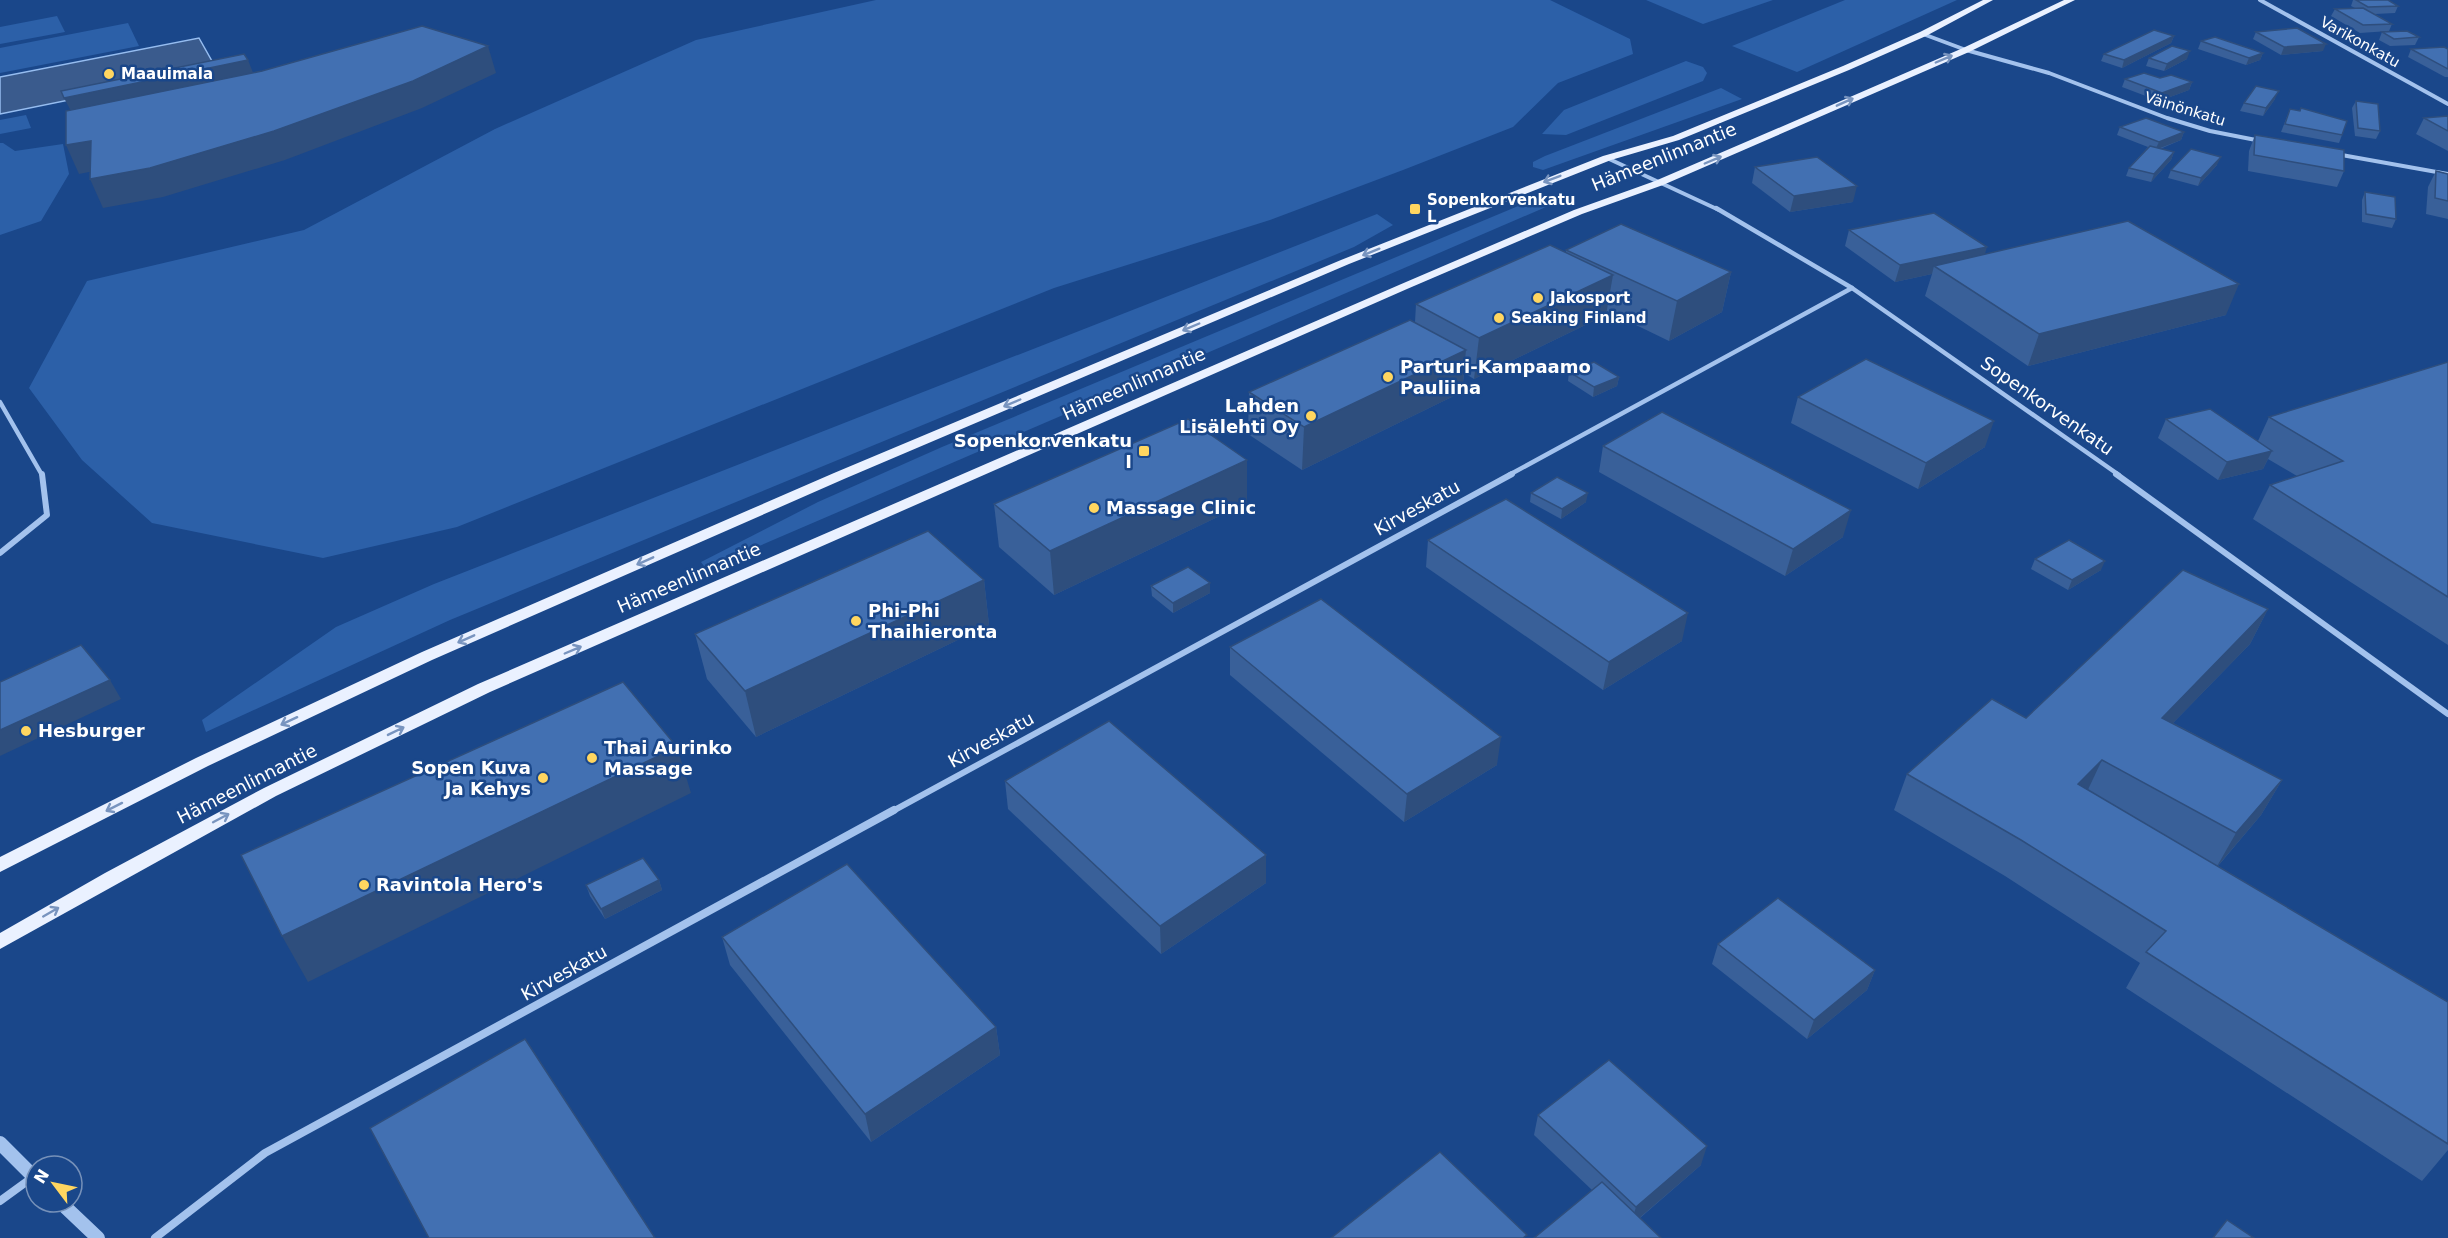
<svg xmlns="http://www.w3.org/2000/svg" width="2448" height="1238" font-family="'DejaVu Sans',sans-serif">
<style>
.green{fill:#2c60a8}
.water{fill:#3a5b8d;stroke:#96bdf0;stroke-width:1.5}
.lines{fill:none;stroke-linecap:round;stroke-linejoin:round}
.minor-far3{stroke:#a3c2ed;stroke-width:4}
.minor-far2{stroke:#a3c2ed;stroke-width:4.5}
.minor-far1{stroke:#a3c2ed;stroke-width:6}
.minor{stroke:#a3c2ed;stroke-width:8}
.tertiary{stroke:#a3c2ed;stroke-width:14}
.primary{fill:#eaf1ff;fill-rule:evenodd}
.wall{fill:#396099}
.shaded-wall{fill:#2e4e7d}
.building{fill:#4270b2;stroke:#2e4e7d;stroke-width:1.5}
.oneway{stroke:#7894bf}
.poi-dot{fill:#ffd660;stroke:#1a478a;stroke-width:2}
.labels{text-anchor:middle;stroke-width:5;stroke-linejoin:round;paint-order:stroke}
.far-street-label{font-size:15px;fill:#fff;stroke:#1a478a}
.far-poi-label{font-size:15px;font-weight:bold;fill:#fff;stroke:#1a478a;text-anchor:start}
.street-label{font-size:18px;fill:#fff;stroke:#1a478a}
.poi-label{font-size:18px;font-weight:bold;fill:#fff;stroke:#1a478a;text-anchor:start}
</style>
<rect width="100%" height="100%" fill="#1a478a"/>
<g class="green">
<path d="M876 0H1550L1630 39 1633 54 1558 83 1513 127 1403 170 1270 220 1054 288 457 527 323 558 152 523 82 460 29 388 87 281 304 230 495 129 696 40Z"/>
<path d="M1646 0H1773L1703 24Z"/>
<path d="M1845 0H1957L1797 72 1732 46Z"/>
<path d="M57 16 65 32 0 44V27Z"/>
<path d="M128 23 139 46 0 73V48Z"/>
<path d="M1686 61 1703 67 1707 73 1703 81 1566 135 1542 134 1564 110Z"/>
<path d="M1721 88 1742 99 1543 170 1533 167V162L1545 156Z"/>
<path d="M26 115 31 128 0 134V120Z"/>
<path d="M0 143H3L15 151 63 144 69 174 41 221 0 235Z"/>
<path d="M1547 194 1562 200 706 569 701 562 818 502 942 447Z"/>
<path d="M1377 214 1393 225 1354 247 450 620 206 732 202 720 336 627 434 584Z"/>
</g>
<path class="water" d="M199 38 217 70 0 114V77Z"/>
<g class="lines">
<g class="minor-far3">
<path d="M2260 0 2448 104"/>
<path d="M1923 34 1966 50 2049 73 2167 118 2210 131 2261 141"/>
<path d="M2336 154 2448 174"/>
<path d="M1607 158 1719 210"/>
</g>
<g class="minor-far2">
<path d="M1716 208 1852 288 2119 475"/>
<path d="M0 402 42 475"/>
<path d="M1509 475 1852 288"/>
</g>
<g class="minor-far1">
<path d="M2116 474 2448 714"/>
<path d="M0 553 47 515 42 474"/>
<path d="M891 812 1512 474"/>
</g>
<g class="minor">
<path d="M0 1201 33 1177"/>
<path d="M155 1238 265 1153 894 810"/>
</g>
<g class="tertiary">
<path d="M0 1143 36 1179"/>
<path d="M60 1202 98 1238"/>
</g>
<g class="primary">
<path d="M1983 0H1993L1926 36 1849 70 1679 140 1611 160 1349 264 844 479 432 660 208 766 0 872V857L196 758 422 652 834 473 1341 260 1603 156 1673 136 1843 66 1920 32Z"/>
<path d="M2064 0H2075L1969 52 1663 185 1582 214 1407 289 490 692 276 796 0 949V933L105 873 264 788 478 684 1399 285 1574 210 1655 181 1797 120 1963 48Z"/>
</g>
</g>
<g class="wall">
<path d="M2353 0H2388L2398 6 2395 13 2375 14 2392 24 2389 31 2360 33 2331 16 2335 9 2355 8 2351 6Z"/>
<path d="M2256 32 2323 51 2281 55 2253 39Z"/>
<path d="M2382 32 2419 37 2415 45 2390 46 2379 40Z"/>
<path d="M2174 36 2171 43 2122 68 2101 61 2104 54Z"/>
<path d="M2201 41 2263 53 2260 60 2246 65 2198 49Z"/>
<path d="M2411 49H2448V77H2445L2408 57Z"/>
<path d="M2149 58 2187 59 2164 71 2146 66Z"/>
<path d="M2125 79 2192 82 2189 90 2159 101 2122 87Z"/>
<path d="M2275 99 2263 116 2240 111 2244 103Z"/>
<path d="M2356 101 2380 131 2376 139 2355 136 2352 108Z"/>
<path d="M2290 109 2342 135 2339 143 2281 132Z"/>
<path d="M2448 116V151L2416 134 2424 118Z"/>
<path d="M2120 127 2184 132 2181 140 2160 149 2174 152 2171 160 2151 182 2126 176 2129 168 2148 147 2117 135Z"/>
<path d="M2255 135 2344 171 2337 187 2248 171 2249 151Z"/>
<path d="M2217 165 2198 186 2168 178 2171 170Z"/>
<path d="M1755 167 1853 202 1790 212 1752 183Z"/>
<path d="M2436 171 2448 174V219L2426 214 2428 187Z"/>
<path d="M2365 192 2396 219 2392 228 2362 222V200Z"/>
<path d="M1849 230 1985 254 2226 315 2028 366 1925 296 1932 274 1895 282 1845 246Z"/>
<path d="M1566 250 1731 272 1722 312 1669 341 1607 311 1606 315 1474 379 1464 373 1462 392 1302 470 1248 434 1249 392 1415 322 1416 304 1566 252Z"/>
<path d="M2448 362V645L2253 519 2270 485 2297 476 2268 459 2263 469 2218 480 2158 438 2166 419 2258 441 2269 417Z"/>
<path d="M1569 372 1619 377 1617 386 1593 397 1568 381Z"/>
<path d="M1798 397 1985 447 1918 489 1791 423Z"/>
<path d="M1603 446 1843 537 1785 576 1599 472Z"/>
<path d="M1531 493 1586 502 1561 519 1530 502Z"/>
<path d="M1247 503 1054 595 999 547 994 504Z"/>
<path d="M1428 540 1682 641 1603 690 1426 567Z"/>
<path d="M2035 559 2101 570 2068 590 2031 569Z"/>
<path d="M984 580 989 625 756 737 707 679 695 634Z"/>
<path d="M1210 583V593L1173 613 1152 596 1151 586Z"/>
<path d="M2268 609 2250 644 2173 723 2282 780 2261 815 2218 866 2448 1002V1150L2422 1181 2126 988 2140 963 2005 876 1894 810 1907 774 2026 718Z"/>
<path d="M1230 647 1497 765 1404 822 1230 675Z"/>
<path d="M1005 781 1266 883 1161 954 1008 809Z"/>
<path d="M659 880 662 890 605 919 590 896 586 885Z"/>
<path d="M722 937 996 1027 1000 1055 871 1142 730 965Z"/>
<path d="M1718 944 1875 970 1867 990 1807 1039 1712 964Z"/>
<path d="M1538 1115 1701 1165 1640 1218 1592 1190 1534 1135Z"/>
</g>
<g class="shaded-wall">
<path d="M2174 36 2171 43 2122 68 2124 60Z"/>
<path d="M2326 44 2323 51 2281 55 2284 47Z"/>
<path d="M488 46 496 73 422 108 285 160 163 197 103 208 90 179Z"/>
<path d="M2190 51 2187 59 2164 71 2167 64Z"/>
<path d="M2263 53 2260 60 2246 65 2249 58Z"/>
<path d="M248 60 254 75 72 113 64 98Z"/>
<path d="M2192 82 2189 90 2159 101 2162 93Z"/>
<path d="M2279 91 2275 99 2263 116 2266 108Z"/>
<path d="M2184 132 2181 140 2155 150 2159 142Z"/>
<path d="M91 141 104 169 79 174 66 145Z"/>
<path d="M2174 152 2171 160 2151 182 2154 174Z"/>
<path d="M2221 157 2217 165 2198 186 2201 178Z"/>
<path d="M1857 186 1853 202 1790 212 1794 196Z"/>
<path d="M1987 247 1982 264 1934 266 1932 274 1895 282 1900 265Z"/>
<path d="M1731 272 1722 312 1669 341 1677 301Z"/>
<path d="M1613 275 1606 315 1474 379 1479 338Z"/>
<path d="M2239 284 2226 315 2028 366 2039 334Z"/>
<path d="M1466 350 1462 392 1302 470 1304 427Z"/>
<path d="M1619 377 1617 386 1593 397 1594 387Z"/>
<path d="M1994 421 1985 447 1918 489 1926 463Z"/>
<path d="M2272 451 2263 469 2218 480 2227 462Z"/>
<path d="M1247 460V503L1054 595 1050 551Z"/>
<path d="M1588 493 1586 502 1561 519 1562 509Z"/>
<path d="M1851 510 1843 537 1785 576 1793 549Z"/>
<path d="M2105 561 2101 570 2068 590 2072 580Z"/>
<path d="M984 580 989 625 756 737 745 691Z"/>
<path d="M1210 583V593L1173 613V603Z"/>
<path d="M2268 609 2250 644 2144 753 2162 718Z"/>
<path d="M1688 613 1682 641 1603 690 1609 662Z"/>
<path d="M110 680 121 699 0 756V730Z"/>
<path d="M1501 737 1497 765 1404 822 1407 794Z"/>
<path d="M677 747 691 793 308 982 282 936Z"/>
<path d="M2102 760 2085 796 2078 784Z"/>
<path d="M2282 780 2261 815 2216 868 2236 833Z"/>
<path d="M1266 855V883L1161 954 1160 926Z"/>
<path d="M659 880 662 890 605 919 601 909Z"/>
<path d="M1875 970 1867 990 1807 1039 1814 1020Z"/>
<path d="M996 1027 1000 1055 871 1142 865 1114Z"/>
<path d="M1707 1146 1701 1165 1630 1226 1636 1207Z"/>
</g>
<g class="building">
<path d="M2356 0H2388L2398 6 2368 7Z"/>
<path d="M2363 8 2392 24 2363 25 2335 9Z"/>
<path d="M422 26 488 46 413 81 274 131 150 168 90 179 91 141 66 145V111L262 71Z"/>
<path d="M2297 28 2326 44 2284 47 2256 32Z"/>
<path d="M2154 30 2174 36 2124 60 2104 54Z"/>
<path d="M2407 31 2419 37 2394 39 2382 32Z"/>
<path d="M2215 37 2263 53 2249 58 2201 41Z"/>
<path d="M2172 46 2190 51 2167 64 2149 58Z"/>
<path d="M2444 47 2448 49V69L2411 49Z"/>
<path d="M244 54 248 60 64 98 61 91Z"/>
<path d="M2144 73 2160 78 2171 75 2192 82 2162 93 2125 79Z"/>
<path d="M2256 86 2279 91 2266 108 2244 103Z"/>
<path d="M2356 101 2378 104 2380 131 2358 128Z"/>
<path d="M2301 108 2347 121 2342 135 2285 124 2290 109 2300 111Z"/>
<path d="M2448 116V131L2424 118Z"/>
<path d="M2146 118 2184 132 2159 142 2120 127Z"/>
<path d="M2255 135 2344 150V171L2254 155Z"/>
<path d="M2150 146 2174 152 2154 174 2129 168Z"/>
<path d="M2191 149 2221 157 2201 178 2171 170Z"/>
<path d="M1817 157 1857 186 1794 196 1755 167Z"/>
<path d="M2436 171 2448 174V201L2435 198Z"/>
<path d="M2365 192 2395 197 2396 219 2366 214Z"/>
<path d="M1934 213 1987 247 1900 265 1849 230Z"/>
<path d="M2128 221 2239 284 2039 334 1934 266Z"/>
<path d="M1621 224 1731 272 1677 301 1566 250Z"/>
<path d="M1550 245 1613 275 1479 338 1416 304Z"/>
<path d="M1410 320 1466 350 1304 427 1249 392Z"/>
<path d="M1866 359 1994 421 1926 463 1798 397Z"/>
<path d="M1594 362 1619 377 1594 387 1569 372Z"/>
<path d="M2448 362V597L2270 485 2343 461 2269 417Z"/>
<path d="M2210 409 2272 451 2227 462 2166 419Z"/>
<path d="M1662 412 1851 510 1793 549 1603 446Z"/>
<path d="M1188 419 1247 460 1050 551 994 504Z"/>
<path d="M1557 477 1588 493 1562 509 1531 493Z"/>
<path d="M1506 499 1688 613 1609 662 1428 540Z"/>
<path d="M928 531 984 580 745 691 695 634Z"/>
<path d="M2069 540 2105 561 2072 580 2035 559Z"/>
<path d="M1188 567 1210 583 1173 603 1151 586Z"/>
<path d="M2183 570 2268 609 2162 718 2282 780 2236 833 2102 760 2078 784 2448 1002V1144L2146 952 2166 931 2021 840 1907 774 1992 699 2026 718Z"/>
<path d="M1321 599 1501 737 1407 794 1230 647Z"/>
<path d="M81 645 110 680 0 730V682Z"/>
<path d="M623 682 677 747 282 936 241 855Z"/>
<path d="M1109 721 1266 855 1160 926 1005 781Z"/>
<path d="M643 858 659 880 601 909 586 885Z"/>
<path d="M847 864 996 1027 865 1114 722 937Z"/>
<path d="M1778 898 1875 970 1814 1020 1718 944Z"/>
<path d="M525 1039 655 1238H429L370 1128Z"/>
<path d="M1609 1060 1707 1146 1636 1207 1538 1115Z"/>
<path d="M1440 1152 1527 1235 1523 1238H1331Z"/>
<path d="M1602 1182 1661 1238H1534Z"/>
<path d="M2227 1220 2254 1238H2213Z"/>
</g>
<defs><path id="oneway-shaft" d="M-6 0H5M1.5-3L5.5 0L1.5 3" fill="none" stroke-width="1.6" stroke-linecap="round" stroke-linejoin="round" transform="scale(1.5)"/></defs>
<g class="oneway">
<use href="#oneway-shaft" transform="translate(1944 59) rotate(-23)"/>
<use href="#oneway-shaft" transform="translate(1845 102) rotate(-24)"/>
<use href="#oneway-shaft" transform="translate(1713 160) rotate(-23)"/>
<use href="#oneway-shaft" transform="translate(1552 179) rotate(159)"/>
<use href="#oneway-shaft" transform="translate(1371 252) rotate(158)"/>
<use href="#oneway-shaft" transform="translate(1191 327) rotate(157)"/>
<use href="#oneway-shaft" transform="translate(1012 403) rotate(157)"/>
<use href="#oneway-shaft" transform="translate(645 561) rotate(156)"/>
<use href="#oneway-shaft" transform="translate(466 639) rotate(156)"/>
<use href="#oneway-shaft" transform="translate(573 650) rotate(-23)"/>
<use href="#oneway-shaft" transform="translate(289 721) rotate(155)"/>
<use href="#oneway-shaft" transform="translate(396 731) rotate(-26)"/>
<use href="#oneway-shaft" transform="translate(114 807) rotate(153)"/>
<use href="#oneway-shaft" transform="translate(221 818) rotate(-28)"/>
<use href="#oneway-shaft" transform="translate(51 912) rotate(-30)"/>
</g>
<g class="poi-dot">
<circle cx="109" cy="74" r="6"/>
<rect x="1409" y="203" width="12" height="12" rx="3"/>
<circle cx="1538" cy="298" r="6"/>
<circle cx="1499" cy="318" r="6"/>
<circle cx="1388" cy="377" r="6"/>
<circle cx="1311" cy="416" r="6"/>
<rect x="1138" y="445" width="12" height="12" rx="3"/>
<circle cx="1094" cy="508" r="6"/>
<circle cx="856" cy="621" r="6"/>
<circle cx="26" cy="731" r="6"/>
<circle cx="592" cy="758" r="6"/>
<circle cx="543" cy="778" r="6"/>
<circle cx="364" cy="885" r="6"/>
</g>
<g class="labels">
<g class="far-street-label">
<text transform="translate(2360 42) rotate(29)" y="5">Varikonkatu</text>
<text transform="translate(2185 109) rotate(17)" y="5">Väinönkatu</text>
</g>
<g class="far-poi-label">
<text x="121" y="79">Maauimala</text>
<text x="1427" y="205">Sopenkorvenkatu<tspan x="1427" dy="17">L</tspan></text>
<text x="1550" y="303">Jakosport</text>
<text x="1511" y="323">Seaking Finland</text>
</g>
<g class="street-label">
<text transform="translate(1664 157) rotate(-22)" y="6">Hämeenlinnantie</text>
<text transform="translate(1134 384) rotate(-24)" y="6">Hämeenlinnantie</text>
<text transform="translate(2047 406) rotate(35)" y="6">Sopenkorvenkatu</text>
<text transform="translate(1417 508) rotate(-29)" y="6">Kirveskatu</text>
<text transform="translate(689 578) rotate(-23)" y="6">Hämeenlinnantie</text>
<text transform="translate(991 740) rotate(-29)" y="6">Kirveskatu</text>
<text transform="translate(247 784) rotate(-27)" y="6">Hämeenlinnantie</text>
<text transform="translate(564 973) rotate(-29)" y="6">Kirveskatu</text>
</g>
<g class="poi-label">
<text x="1400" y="373">Parturi-Kampaamo<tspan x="1400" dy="21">Pauliina</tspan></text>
<text x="1299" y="412" text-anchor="end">Lahden<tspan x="1299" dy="21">Lisälehti Oy</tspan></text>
<text x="1132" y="447" text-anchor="end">Sopenkorvenkatu<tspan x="1132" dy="21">I</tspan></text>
<text x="1106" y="514">Massage Clinic</text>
<text x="868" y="617">Phi-Phi<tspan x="868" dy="21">Thaihieronta</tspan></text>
<text x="38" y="737">Hesburger</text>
<text x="604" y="754">Thai Aurinko<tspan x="604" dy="21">Massage</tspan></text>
<text x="531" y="774" text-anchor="end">Sopen Kuva<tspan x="531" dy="21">Ja Kehys</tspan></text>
<text x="376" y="891">Ravintola Hero's</text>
</g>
</g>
<g transform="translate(54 1184) rotate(302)"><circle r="28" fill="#1a478a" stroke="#7691b9" stroke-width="1.5"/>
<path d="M0-4.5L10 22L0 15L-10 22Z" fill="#ffd660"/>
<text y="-9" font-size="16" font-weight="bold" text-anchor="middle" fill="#ffffff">N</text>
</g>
</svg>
